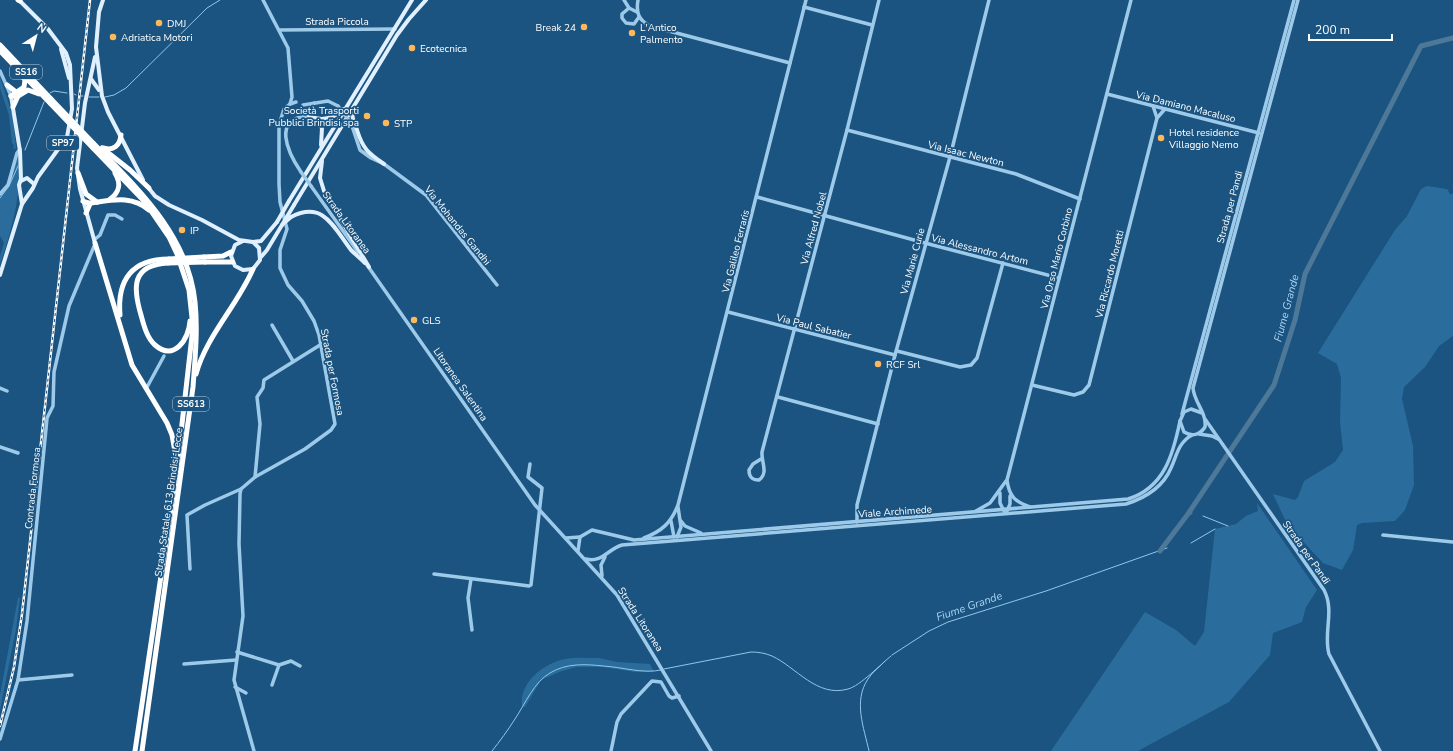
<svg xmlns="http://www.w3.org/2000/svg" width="1453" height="751" font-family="'Nunito Sans',sans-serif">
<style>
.green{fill:#2a6d9d}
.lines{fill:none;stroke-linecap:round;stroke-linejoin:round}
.stream{stroke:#91c7ec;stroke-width:1}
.canal{stroke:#4d7898;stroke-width:3}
.river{stroke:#4d7898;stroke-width:5}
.minor{stroke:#9ecaea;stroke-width:3.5}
.major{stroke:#e1f0fe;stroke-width:4}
.highway{stroke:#fff;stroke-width:5}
.rail-casing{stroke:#fff;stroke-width:2.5}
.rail{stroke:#1b5480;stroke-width:1;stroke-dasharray:3;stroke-linecap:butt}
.minor-bridge{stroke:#9ecaea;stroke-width:3.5}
.major-bridge{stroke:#e1f0fe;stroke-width:4}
.highway-bridge{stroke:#fff;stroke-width:5}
.poi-dot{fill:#fcb85a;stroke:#1b5480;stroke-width:1.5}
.labels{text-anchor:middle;stroke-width:3.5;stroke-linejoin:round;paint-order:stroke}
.shield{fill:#1b5480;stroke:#bbccd9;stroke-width:1}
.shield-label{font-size:9px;font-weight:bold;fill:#fff}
.street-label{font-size:10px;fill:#fff;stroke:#1b5480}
.poi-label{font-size:10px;fill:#fff;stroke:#1b5480;text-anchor:start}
.water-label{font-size:11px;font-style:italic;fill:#a9d4f2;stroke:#1b5480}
</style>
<rect width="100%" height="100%" fill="#1b5480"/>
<g class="green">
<path d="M0 77 13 117 16 149 13 148 14 145 12 143 9 115 0 88Z"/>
<path d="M18 154C23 190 12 230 0 264V256L4 243 0 236V195L8 186Z"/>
<path d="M1427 186 1447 189 1450 194H1453V336L1439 346 1425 367 1404 387 1402 399 1413 446 1414 485 1405 510 1395 521 1362 523 1357 525 1353 550 1342 570 1323 563 1287 524 1273 494 1295 500 1298 497 1304 481 1335 462 1343 450 1340 422 1341 378 1337 364 1318 353 1395 230 1407 216 1421 189Z"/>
<path d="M1257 503 1317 590 1306 607 1302 622 1273 633 1270 655 1229 702 1147 746 1138 751H1051L1145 612 1176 630 1195 646 1204 632 1215 529 1236 524 1246 516 1258 511Z"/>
<path d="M20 597 16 629 0 710V695L18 598Z"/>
<path d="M599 658 617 662 650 664 654 672H635L603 667H576L559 672 541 680 525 707H522C519 683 542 664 565 659 575 657 588 658 599 658Z"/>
</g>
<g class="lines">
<g class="stream">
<path d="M50 93 54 91 67 93"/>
<path d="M74 94 76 95"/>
<path d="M81 96H83"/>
<path d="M89 97H99"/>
<path d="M105 97 114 95 126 88 207 8 220 0"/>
<path d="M25 150 44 102"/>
<path d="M0 198 9 186 18 166"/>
<path d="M1203 516 1228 526"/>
<path d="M1191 543 1215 529"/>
<path d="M892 655 929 631 948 622 1046 591 1167 548"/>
<path d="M664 669 751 652C758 652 765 653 772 656 796 667 817 698 848 689 860 686 881 664 891 656"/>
<path d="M492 751C500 741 508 730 515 719 525 704 534 682 550 673 566 663 586 664 603 666 622 667 643 674 661 670"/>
<path d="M869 751C864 728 853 701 868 679 872 672 880 667 885 661"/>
</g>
<path class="canal" d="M1188 514 1191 513"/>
<path class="river" d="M1160 551 1188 514 1274 385 1295 320 1305 274 1421 46 1453 38"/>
<g class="minor">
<path d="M263 0 288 48 292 97 290 104"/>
<path d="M624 0 629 8 637 12"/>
<path d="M638 0C636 12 638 20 650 26L790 63"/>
<path d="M804 7 872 25"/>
<path d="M629 8 622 14V18L626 23 634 24 639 17"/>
<path d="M279 30 395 29"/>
<path d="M0 71 11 96"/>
<path d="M1107 94 1259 133"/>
<path d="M303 105 328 101 338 106"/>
<path d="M1153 106 1157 118"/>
<path d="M351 123 360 150 371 158 384 164 426 195 497 285"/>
<path d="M847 130 1016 174 1080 199"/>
<path d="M301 172C288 153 271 117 309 116V108L314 103"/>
<path d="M311 186 358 252"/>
<path d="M0 194 8 185 17 153 20 149"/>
<path d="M757 197 925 243 1059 278"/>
<path d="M94 240 100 235 108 215H115L122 219"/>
<path d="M367 265 535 505 617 595 711 751"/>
<path d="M728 312 895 355"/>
<path d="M272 325 293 361"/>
<path d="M897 351 960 367 971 365 977 358 1003 263"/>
<path d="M1032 385 1074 395 1083 392 1089 385 1157 118 1165 109"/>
<path d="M0 388 7 391"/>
<path d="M146 389 164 356"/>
<path d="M778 397 878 424"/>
<path d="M1202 413 1191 409 1184 412 1180 421 1184 432C1192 437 1200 435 1205 427 1207 413 1194 402 1193 388L1298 0"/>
<path d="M1182 414 1294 0"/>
<path d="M1205 419 1324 590C1335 611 1323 633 1329 654L1380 751"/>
<path d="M1199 434 1212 436 1218 439"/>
<path d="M0 447 18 453"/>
<path d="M761 459 753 464 749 470C749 477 752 480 759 480 769 473 761 462 762 452L847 130 879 0"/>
<path d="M255 477 260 424 257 397 263 388 264 380 320 345"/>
<path d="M1000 493V503L1004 511"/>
<path d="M1030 507C1015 502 1009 496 1007 480L1131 0"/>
<path d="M976 511 990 503 1006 481"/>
<path d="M1007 511 1010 504V496"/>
<path d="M671 521 674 537"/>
<path d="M681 521 685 526 701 533"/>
<path d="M857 522V505L895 355 950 157 989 0"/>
<path d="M1383 535 1453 542"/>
<path d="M677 537 681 527 678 507"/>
<path d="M566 538 580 537"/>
<path d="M644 538C662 531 671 523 678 505L806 0"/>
<path d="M578 551 580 537 592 530 634 540 1128 499C1164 488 1173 455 1180 421"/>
<path d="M586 559C602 563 608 549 622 545L1126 504C1145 498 1163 487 1171 468 1177 455 1178 443 1192 435"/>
<path d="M190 569 187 515 205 505 241 489"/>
<path d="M434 574 529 586 531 585 542 488 528 477 530 464"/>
<path d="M602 576 601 565 605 557"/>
<path d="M471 579 468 598 472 630"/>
<path d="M237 652 279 665 291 661 300 666"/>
<path d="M184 664 236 660"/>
<path d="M18 680 72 675"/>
<path d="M272 685 279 665"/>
<path d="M235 687 246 693"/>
<path d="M0 739 18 680 27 621 46 429 47 418 53 406 54 372 69 306 95 244"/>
<path d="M254 751 234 680 243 616 239 544 240 494 241 489 255 477 305 449 331 430 335 424 319 335 314 321 302 301 288 285 280 268V250L287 229 280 202 279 184V125L284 109 290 104 296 102"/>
<path d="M611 751 617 722 621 714 652 681 661 682 669 696 672 698 679 696"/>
</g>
<g class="major">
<path d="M103 0 99 12 96 47 102 96 108 112 143 180"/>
<path d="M61 49 69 78"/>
<path d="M95 57 85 103 77 168 80 189 95 243"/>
<path d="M91 79 99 90"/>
<path d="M11 96 20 151 21 179 19 185 22 204"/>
<path d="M353 108C351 117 354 122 357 130 363 149 368 153 384 164"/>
<path d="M309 116C322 122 333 119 343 109"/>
<path d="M315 118 322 128 321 145"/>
<path d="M322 161 320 178 324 191 369 267"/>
<path d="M21 181 27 178 34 184"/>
<path d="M147 186 155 196 169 205 202 220 239 240 253 242 261 241 277 222"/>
<path d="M289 201 412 0"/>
<path d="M294 205 397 35 409 19 426 0"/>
<path d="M291 217C324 200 334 228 351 250 355 254 360 258 365 263"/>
<path d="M243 241 235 245 231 256 235 266 243 270 253 269 260 260 259 248 253 242"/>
<path d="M261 257 267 250 282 225"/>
<path d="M0 275 22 204 33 188 38 177 67 137 72 109 70 65 66 53 48 29 19 0"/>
</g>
<g class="highway">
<path d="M18 0 20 1"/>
<path d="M0 45 51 99"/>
<path d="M0 51 50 103"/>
<path d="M7 85 16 92"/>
<path d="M11 96H18L28 90 39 94"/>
<path d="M11 96 24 87 25 80 22 76"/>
<path d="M13 107 18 96"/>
<path d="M94 144C138 189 188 235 195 302 198 330 195 359 193 387L142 751"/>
<path d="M93 148 145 202 169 237 177 254 189 290 193 327 177 468 135 751"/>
<path d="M102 148 130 170 149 188"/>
<path d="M103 148C113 151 120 146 121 135"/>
<path d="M78 173 86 194 97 202"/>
<path d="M109 200C119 193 122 185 115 173"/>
<path d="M83 201C89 204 92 203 98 202 117 199 134 197 149 210"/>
<path d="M86 213 90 204"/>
<path d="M95 243 132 365 167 423 172 435 176 457"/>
<path d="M204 257 223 256 231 252"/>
<path d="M205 262H232"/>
<path d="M168 263C131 265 133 288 141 315 144 326 147 338 155 345 174 362 189 339 190 321"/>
<path d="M120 315C117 280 132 259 169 259"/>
<path d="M196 374C207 335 237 306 253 269"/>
</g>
<g class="rail-casing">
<path id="rail" d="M0 726 14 667 22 614 90 0"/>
</g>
<use href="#rail" class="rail"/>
<g class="minor-bridge">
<path d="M338 106 351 123"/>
<path d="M301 172 311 186"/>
</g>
<g class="major-bridge">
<path d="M277 222 289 201"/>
<path d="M284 223 291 217"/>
<path d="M282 225 294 205"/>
</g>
<g class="highway-bridge">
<path d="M51 99 94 144"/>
<path d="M50 103 93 148"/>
<path d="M169 259 204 257"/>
<path d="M168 263 205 262"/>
</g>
</g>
<g class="poi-dot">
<circle cx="159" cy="23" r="4"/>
<circle cx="584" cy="27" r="4"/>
<circle cx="632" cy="33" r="4"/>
<circle cx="113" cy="37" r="4"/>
<circle cx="412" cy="48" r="4"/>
<circle cx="367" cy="116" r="4"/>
<circle cx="386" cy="123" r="4"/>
<circle cx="1161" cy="138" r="4"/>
<circle cx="182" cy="230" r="4"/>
<circle cx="414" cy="320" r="4"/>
<circle cx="878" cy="364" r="4"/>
</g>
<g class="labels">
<g class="shield">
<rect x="10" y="65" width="32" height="14" rx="3"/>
<rect x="47" y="136" width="32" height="14" rx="3"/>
<rect x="173" y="397" width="36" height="14" rx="3"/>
</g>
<g class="shield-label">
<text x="26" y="75">SS16</text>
<text x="63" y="146">SP97</text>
<text x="191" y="407">SS613</text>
</g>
<g class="street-label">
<text x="337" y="25">Strada Piccola</text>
<text transform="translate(1186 106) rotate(14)" y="4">Via Damiano Macaluso</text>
<text transform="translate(966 153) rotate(14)" y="4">Via Isaac Newton</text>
<text transform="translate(1229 207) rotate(-75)" y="4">Strada per Pandi</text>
<text transform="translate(347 222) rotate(54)" y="4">Strada Litoranea</text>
<text transform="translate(458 225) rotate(51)" y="4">Via Mohandas Gandhi</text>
<text transform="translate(813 228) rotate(-75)" y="4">Via Alfred Nobel</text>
<text transform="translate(980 249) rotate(14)" y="4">Via Alessandro Artom</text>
<text transform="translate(735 251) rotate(-76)" y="4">Via Galileo Ferraris</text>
<text transform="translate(1056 258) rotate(-76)" y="4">Via Orso Mario Corbino</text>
<text transform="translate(912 261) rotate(-75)" y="4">Via Marie Curie</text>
<text transform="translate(1109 274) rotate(-76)" y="4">Via Riccardo Moretti</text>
<text transform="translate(814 326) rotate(14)" y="4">Via Paul Sabatier</text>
<text transform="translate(333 372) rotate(79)" y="4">Strada per Formosa</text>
<text transform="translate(461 384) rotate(55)" y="4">Litoranea Salentina</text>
<text transform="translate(32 488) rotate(-84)" y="4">Contrada Formosa</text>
<text transform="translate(168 502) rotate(-82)" y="4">Strada Statale 613 Brindisi-Lecce</text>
<text transform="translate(895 511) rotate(-4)" y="4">Viale Archimede</text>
<text transform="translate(1307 552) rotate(55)" y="4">Strada per Pandi</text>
<text transform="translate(641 619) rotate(57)" y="4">Strada Litoranea</text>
</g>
<g class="poi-label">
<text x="167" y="27">DMJ</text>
<text x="576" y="31" text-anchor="end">Break 24</text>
<text x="640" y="31">L'Antico<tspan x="640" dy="12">Palmento</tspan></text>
<text x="121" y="41">Adriatica Motori</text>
<text x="420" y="52">Ecotecnica</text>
<text x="359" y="114" text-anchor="end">Società Trasporti<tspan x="359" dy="12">Pubblici Brindisi spa</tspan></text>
<text x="394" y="127">STP</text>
<text x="1169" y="136">Hotel residence<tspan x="1169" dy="12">Villaggio Nemo</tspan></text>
<text x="190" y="234">IP</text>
<text x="422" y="324">GLS</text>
<text x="886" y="368">RCF Srl</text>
</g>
<g class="water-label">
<text transform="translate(1286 308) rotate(-75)" y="4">Fiume Grande</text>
<text transform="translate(969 606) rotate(-19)" y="4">Fiume Grande</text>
</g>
</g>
<g transform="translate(36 36) rotate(36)" stroke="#1b5480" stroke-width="3" paint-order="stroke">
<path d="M0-3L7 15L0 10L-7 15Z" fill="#ffffff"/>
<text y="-6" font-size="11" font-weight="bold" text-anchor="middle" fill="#ffffff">N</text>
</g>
<path d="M1309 34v6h83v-6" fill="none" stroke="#ffffff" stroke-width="2"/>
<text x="1315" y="34" font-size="12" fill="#ffffff" stroke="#1b5480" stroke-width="3" paint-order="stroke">200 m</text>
</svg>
